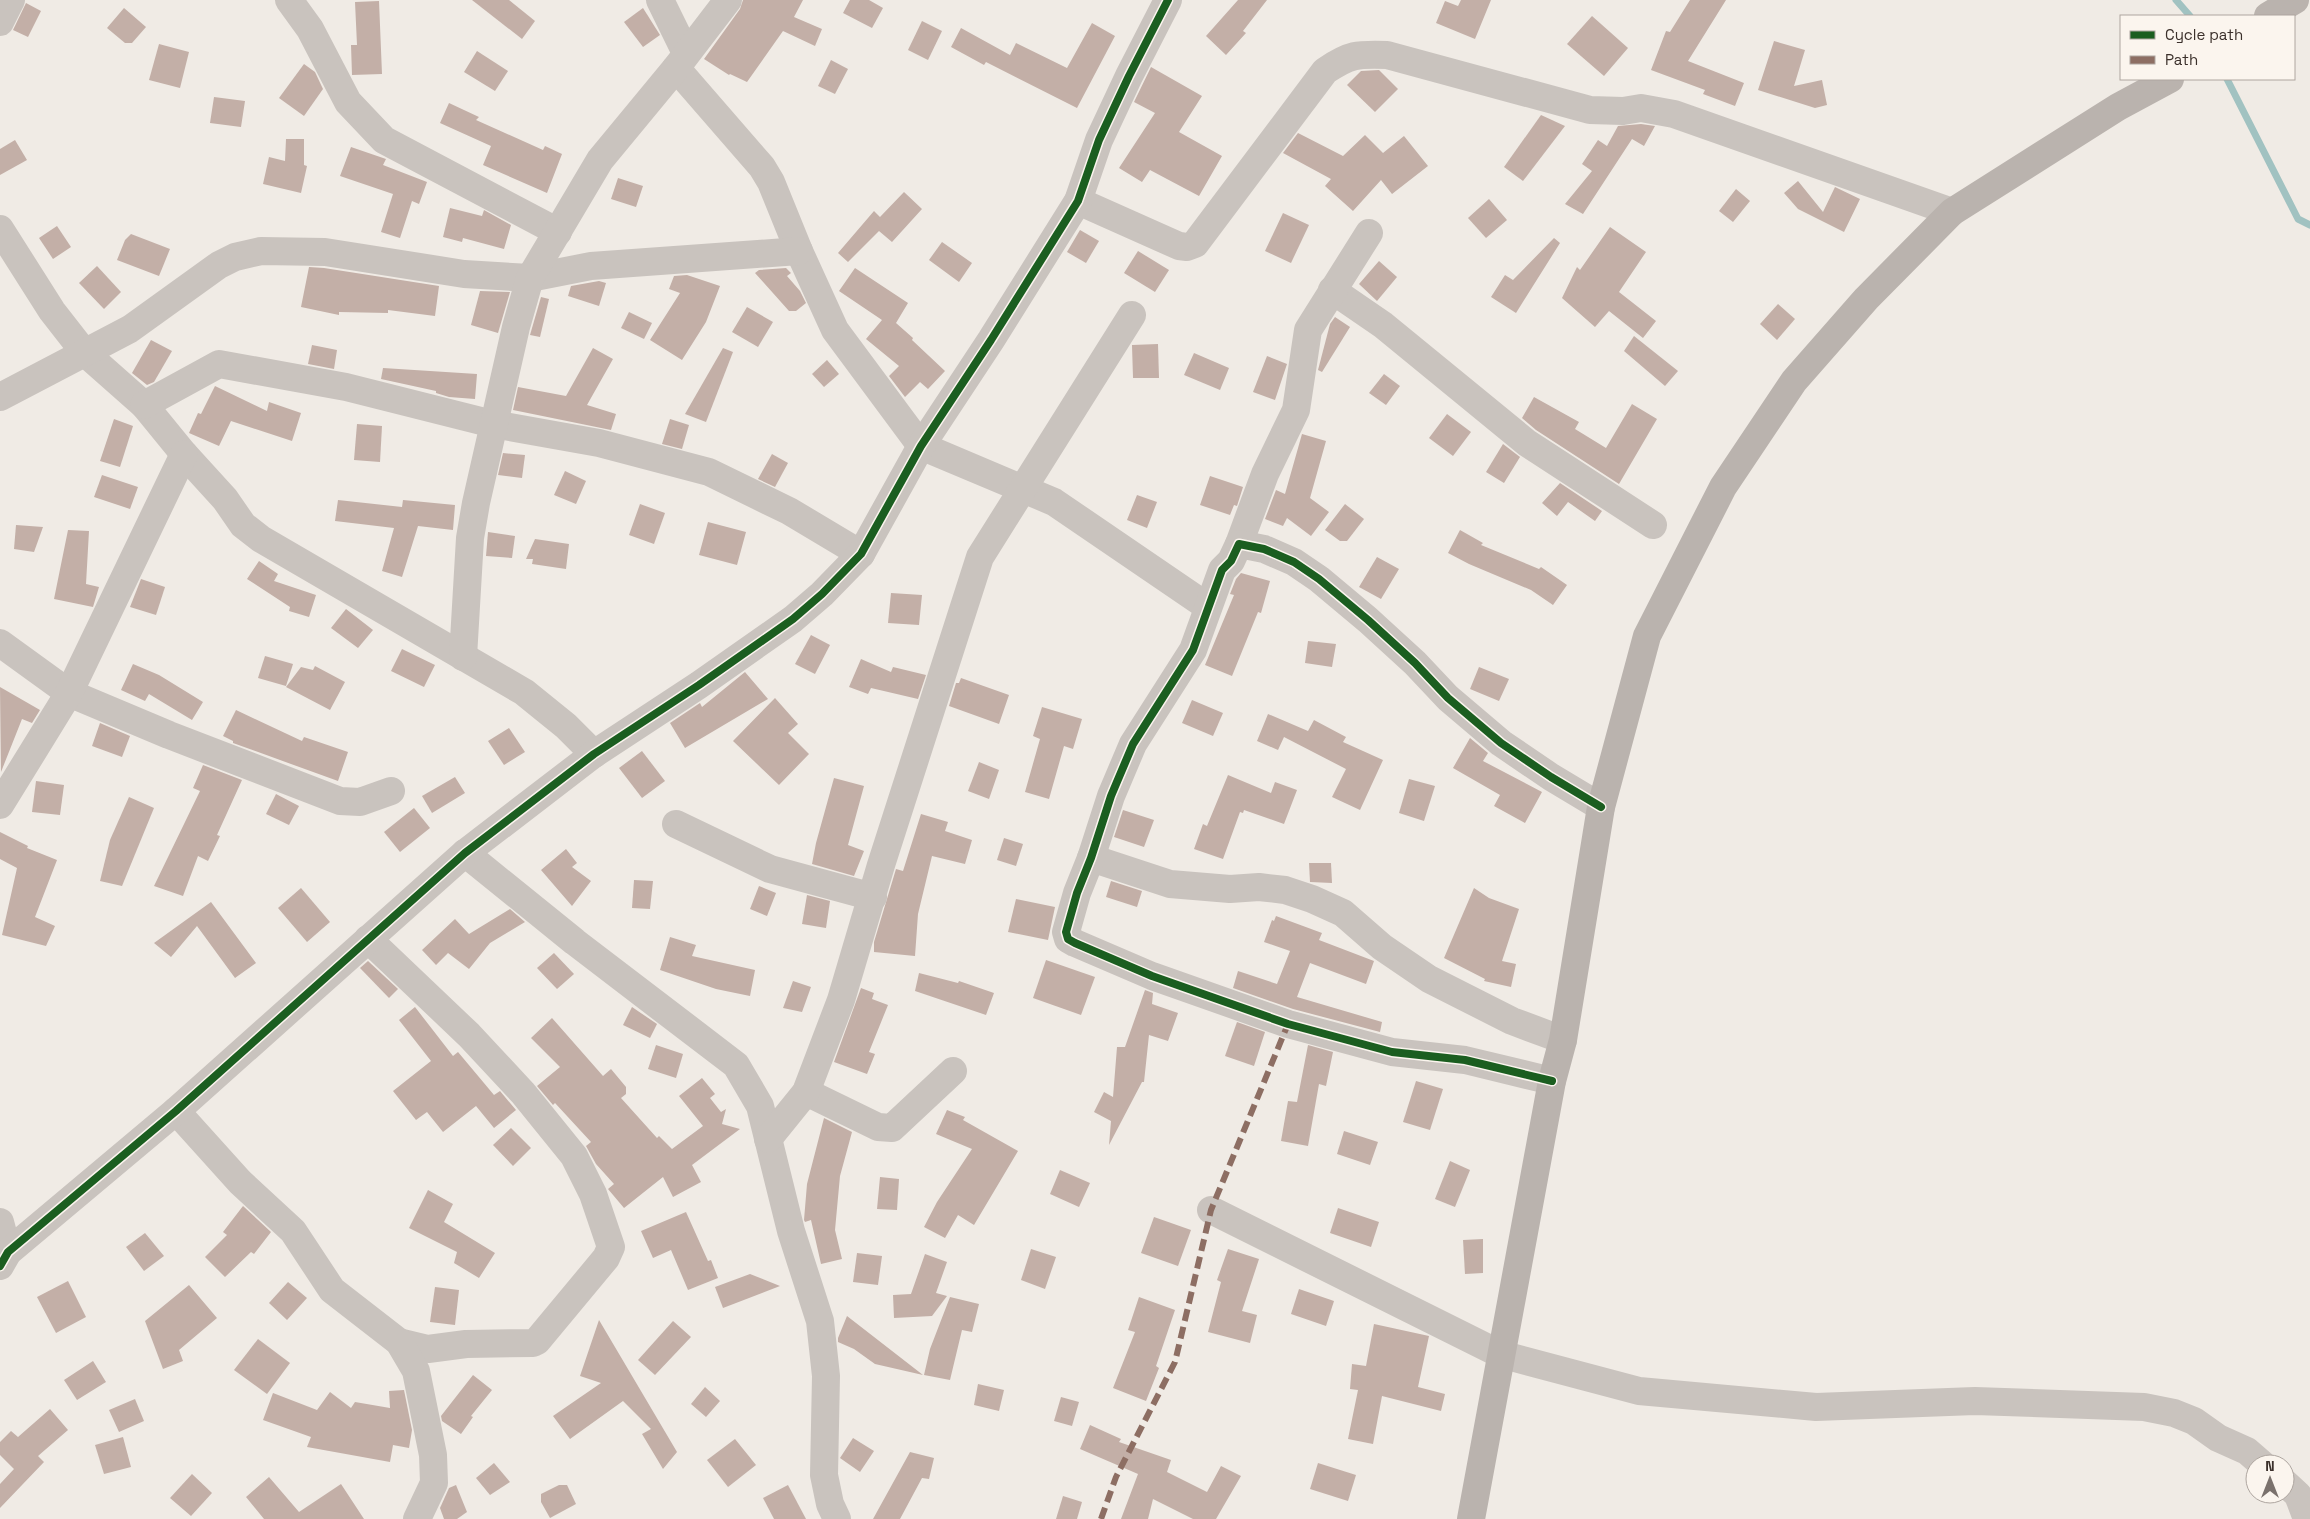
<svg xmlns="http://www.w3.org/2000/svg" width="2310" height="1519" font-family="'Space Grotesk',sans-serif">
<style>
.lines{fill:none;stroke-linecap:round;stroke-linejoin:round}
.stream{stroke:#a1c2c1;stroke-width:7}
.building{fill:#c3afa7}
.street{stroke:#c9c3be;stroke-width:28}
.secondary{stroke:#bab3ae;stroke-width:28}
.quiet{stroke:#8d6e63;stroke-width:6;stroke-dasharray:12 6;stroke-linecap:butt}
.cycleway-casing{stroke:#fbf5ee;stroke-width:11}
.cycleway{stroke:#1b5e20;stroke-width:8}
</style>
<rect width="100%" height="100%" fill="#f0ebe5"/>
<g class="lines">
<g class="stream">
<path d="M2176 0 2190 16"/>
<path d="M2227 79 2298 219 2310 225"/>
</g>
</g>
<g class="building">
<path d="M472 0H509L535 21 522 39Z"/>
<path d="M743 0H803L794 17 822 29 815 46 783 31 747 82 730 74 729 75 704 59 740 9Z"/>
<path d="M850 0H869L883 8 872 28 843 13Z"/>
<path d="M1238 0H1267L1243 31 1246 33 1226 55 1206 36Z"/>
<path d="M1461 0H1491L1475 39 1436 23 1445 1 1458 6Z"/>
<path d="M1690 0H1726L1688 61 1744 83 1735 106 1703 94 1705 90 1651 70 1666 31 1670 32Z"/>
<path d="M379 1 382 74 352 75 351 45H357L355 2Z"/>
<path d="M26 3 41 11 28 37 13 30Z"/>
<path d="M124 8 146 27 132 43H125L107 28Z"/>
<path d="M643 8 660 35 643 47 624 22Z"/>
<path d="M1592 16 1628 48 1604 76 1567 44Z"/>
<path d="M922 21 942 31 928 60 908 50Z"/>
<path d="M1092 23 1115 36 1077 108 986 62 984 65 951 47 961 28 1010 55 1016 43 1067 68Z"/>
<path d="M1774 41 1805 50 1794 86 1822 80 1827 105 1815 108 1758 90Z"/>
<path d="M159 44 189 52 180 88 149 80Z"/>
<path d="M477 51 508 71 495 91 464 72Z"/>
<path d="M831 60 848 69 835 94 818 86Z"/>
<path d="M304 64 315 72 323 89 304 116 279 98Z"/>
<path d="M1151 67 1202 96 1179 132 1222 156 1199 196 1150 170 1142 182 1119 168 1155 113 1134 102Z"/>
<path d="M1379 70 1398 89 1375 112 1347 85 1361 71Z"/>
<path d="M214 97 245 101 241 127 210 123Z"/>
<path d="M449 103 479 117 476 120 543 150 545 146 562 154 547 193 483 165 491 146 440 123Z"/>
<path d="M1541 115 1565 126 1523 181 1504 167Z"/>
<path d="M1641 124 1655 126 1644 146 1632 139 1583 214 1565 204 1592 171 1582 164 1598 140 1607 146 1618 126Z"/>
<path d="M1298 133 1343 156 1365 135 1383 153 1404 136 1428 166 1392 194 1381 180 1353 211 1325 186 1331 179 1283 153Z"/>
<path d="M286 139H304V165L307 166 301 193 263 184 269 157 285 161Z"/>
<path d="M15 140 27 160 0 175V149Z"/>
<path d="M351 147 386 159 383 165 427 182 419 204 412 201 400 238 381 232 393 194 340 176Z"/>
<path d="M618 178 643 186 636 207 611 199Z"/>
<path d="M1798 181 1823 212 1835 187 1860 199 1844 232 1798 209 1784 193Z"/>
<path d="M1736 189 1750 201 1733 222 1719 211Z"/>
<path d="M904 192 922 209 892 242 879 231 848 262 838 253 874 211 880 217Z"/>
<path d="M1489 199 1507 220 1486 238 1468 218Z"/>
<path d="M450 208 482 216 484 210 511 225 504 249 463 238 462 242 443 237Z"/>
<path d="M1283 213 1309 225 1291 263 1265 251Z"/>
<path d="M57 226 71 247 53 259 39 238Z"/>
<path d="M1610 227 1646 252 1619 292 1656 321 1643 338 1609 311 1595 327 1562 298 1577 267 1580 270Z"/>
<path d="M1080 230 1099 241 1086 263 1067 252Z"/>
<path d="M131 234 170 249 159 276 117 260 125 240Z"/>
<path d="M1554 238 1560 243 1516 313 1491 297 1505 275 1513 280Z"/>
<path d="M942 242 972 263 959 282 929 260Z"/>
<path d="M1138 251 1169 270 1155 292 1124 273Z"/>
<path d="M1379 261 1397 277 1377 301 1359 284Z"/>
<path d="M97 266 121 292 104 309 79 283Z"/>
<path d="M309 267 324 268 439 286 435 316 388 310V313L339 312V315L301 307Z"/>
<path d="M786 268 791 273 787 276 800 291 806 303 796 311H789L755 273 759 270Z"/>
<path d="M855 268 908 303 896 323 913 338 912 340 945 371 928 389 920 382 905 397 889 376 899 366 866 339 882 320 839 291Z"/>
<path d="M687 275 720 286 706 322 682 360 650 340 680 293 669 289 674 276Z"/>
<path d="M599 281 606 283 599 306 568 296 571 286Z"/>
<path d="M480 291 510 292 498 333 471 325Z"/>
<path d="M541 297 549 299 540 337 530 335Z"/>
<path d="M1778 304 1795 319 1777 340 1760 324Z"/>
<path d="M747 307 773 322 758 347 732 332Z"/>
<path d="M629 312 652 323 644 339 621 328Z"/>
<path d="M1335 317 1350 327 1322 372 1318 370 1330 324Z"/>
<path d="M1634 336 1678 371 1665 386 1624 351Z"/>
<path d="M151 340 172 351 154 382 147 385 132 373Z"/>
<path d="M1158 344 1159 378H1133L1132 345Z"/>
<path d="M312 345 337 350 334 369 308 364Z"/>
<path d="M593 348 613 359 587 405 616 414 611 430 513 410 518 387 566 396Z"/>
<path d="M723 348 733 352 706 422 685 414Z"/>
<path d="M1194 353 1229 368 1220 390 1184 375Z"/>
<path d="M1267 356 1287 364 1275 400 1253 392Z"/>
<path d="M827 360 839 374 824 387 812 374Z"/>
<path d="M383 368 477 374 475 399 449 397 436 393V391L381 379Z"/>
<path d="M1384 374 1400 386 1386 405 1369 393Z"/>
<path d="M215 386 267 411 269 402 301 413 292 441 231 421 219 446 189 433 198 413 201 414Z"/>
<path d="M1534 397 1579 422 1575 429 1606 448 1632 404 1657 419 1619 484 1536 430 1522 418Z"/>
<path d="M1447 414 1471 432 1453 456 1429 438Z"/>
<path d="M114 419 133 426 120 467 100 461Z"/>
<path d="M670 419 689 425 682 449 662 444Z"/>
<path d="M357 424 382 426 380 462 354 460Z"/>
<path d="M1302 434 1326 441 1310 498 1329 512 1311 536 1287 518 1283 526 1265 519 1276 490 1285 494Z"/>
<path d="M1503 444 1520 457 1504 483 1486 472Z"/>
<path d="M503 453 525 455 522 478 498 475Z"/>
<path d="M772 454 788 463 775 487 758 479Z"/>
<path d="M565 471 586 481 576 504 554 495Z"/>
<path d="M102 475 138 487 130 509 94 497Z"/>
<path d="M1210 476 1243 487 1237 506 1234 505 1230 515 1200 505Z"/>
<path d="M1560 483 1602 511 1595 521 1568 502 1557 516 1542 503Z"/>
<path d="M1137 495 1157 502 1147 528 1127 520Z"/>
<path d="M338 500 402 507 403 500 455 505 453 530 418 526 402 577 382 571 394 528 335 521Z"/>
<path d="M640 504 665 513 654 544 629 535Z"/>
<path d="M1345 504 1364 519 1347 541H1340L1325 530Z"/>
<path d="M708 522 746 532 737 565 699 555Z"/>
<path d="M16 525 43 527 34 552 14 549Z"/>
<path d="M68 530 89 531 86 584 99 587 93 607 54 599Z"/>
<path d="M1460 530 1483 543 1481 545 1539 569 1541 567 1567 585 1553 605 1531 590 1469 564 1448 553Z"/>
<path d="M488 532 515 536 512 558 486 556Z"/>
<path d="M535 539 569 544 566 569 532 564 533 559H526Z"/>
<path d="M1377 557 1399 569 1381 599 1359 587Z"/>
<path d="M259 561 278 574 274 581 316 595 309 617 289 611 290 607 247 579Z"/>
<path d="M1241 573 1270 581 1261 613 1258 612 1232 676 1205 665 1234 595 1230 594 1236 579Z"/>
<path d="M141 579 165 587 156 615 130 607Z"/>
<path d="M891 593 922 595 919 625 888 623Z"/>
<path d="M346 609 373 630 358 648 331 628Z"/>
<path d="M811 635 830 645 815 674 795 664Z"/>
<path d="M1308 641 1336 644 1332 667 1305 663Z"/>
<path d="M402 649 435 665 424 687 391 671Z"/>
<path d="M265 656 293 664 286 686 258 678Z"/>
<path d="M861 659 891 672 893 667 926 675 918 699 871 688 868 694 849 687Z"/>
<path d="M133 664 159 675 203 702 192 720 149 694 145 701 121 690Z"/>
<path d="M315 666 345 682 330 710 286 687 301 667 313 670Z"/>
<path d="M1479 667 1509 679 1499 701 1470 689Z"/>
<path d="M745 672 768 699 685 748 670 723 700 703 702 707Z"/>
<path d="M961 678 1009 695 999 724 949 706 956 683H959Z"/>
<path d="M0 687 40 710 32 723 22 719 1 772Z"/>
<path d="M775 698 798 724 788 733 809 754 779 785 733 741Z"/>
<path d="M1192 700 1223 713 1213 736 1182 723Z"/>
<path d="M1042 707 1082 719 1073 749 1064 746 1049 799 1025 792 1040 739 1033 736Z"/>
<path d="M236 710 302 741 304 737 348 752 338 781 233 743V741L223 736Z"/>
<path d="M1268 714 1308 731 1314 720 1346 737 1343 742 1383 760 1360 810 1332 797 1346 769 1284 737 1278 750 1257 741Z"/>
<path d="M100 723 130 736 122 757 92 746Z"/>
<path d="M509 728 525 752 504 765 488 741Z"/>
<path d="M1470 738 1488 753 1483 761 1542 792 1525 823 1494 806 1500 795 1453 768Z"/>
<path d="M642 751 665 781 642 798 619 768Z"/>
<path d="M979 762 999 770 989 799 968 791Z"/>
<path d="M203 765 242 780 217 835 220 836 208 861 198 856 183 896 154 886 200 791 193 788Z"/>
<path d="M1228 775 1271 793 1275 782 1297 790 1284 824 1244 810 1243 813 1240 812 1223 859 1194 849 1203 824 1207 826Z"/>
<path d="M455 777 465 793 432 813 422 796Z"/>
<path d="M834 778 864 786 848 845 864 851 854 876 812 864 816 843Z"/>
<path d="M1409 779 1435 786 1424 821 1399 813Z"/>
<path d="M36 781 64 785 60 815 32 812Z"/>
<path d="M276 794 299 806 289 825 266 814Z"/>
<path d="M129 797 154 808 122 886 100 881 110 840Z"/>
<path d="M414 808 430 828 400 852 384 832Z"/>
<path d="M1123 810 1154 820 1144 847 1114 837Z"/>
<path d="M921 814 948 822 945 831 972 840 965 864 932 856 918 914 915 956 874 952V942L896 869 903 871Z"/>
<path d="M0 832 28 846 27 848 57 860 35 917 55 926 46 946 2 935 17 868 0 859Z"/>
<path d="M1004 838 1023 844 1016 866 997 860Z"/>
<path d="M566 849 577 863 572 867 591 881 572 906 541 870Z"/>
<path d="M1309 863H1331L1332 883 1310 882Z"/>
<path d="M634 880 653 881 650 909 632 908Z"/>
<path d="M1111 881 1142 891 1137 907 1106 897Z"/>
<path d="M759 886 776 893 767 916 750 909Z"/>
<path d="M301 888 330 922 307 942 278 908Z"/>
<path d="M1474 888 1489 898 1519 909 1502 961 1516 964 1511 987 1484 981 1485 979 1444 958Z"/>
<path d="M807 895 830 901 826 928 802 924Z"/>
<path d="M1016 899 1055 907 1048 940 1008 932Z"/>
<path d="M211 902 256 963 235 978 197 926 171 957 154 943Z"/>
<path d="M510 909 525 922 490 943 469 969 448 953 436 965 422 950 455 919 469 934Z"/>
<path d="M1276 916 1322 933 1319 940 1374 961 1366 984 1310 963 1297 997 1382 1022 1380 1032 1293 1009 1233 988 1238 971 1277 984 1290 951 1264 942 1272 920 1274 921Z"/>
<path d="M670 937 696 945 692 956 755 970 750 996 716 989 660 970Z"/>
<path d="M554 953 574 974 557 989 537 968Z"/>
<path d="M1046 960 1095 977 1081 1015 1033 998Z"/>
<path d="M368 961 398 989 389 998 360 968Z"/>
<path d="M919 973 958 983 959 981 994 993 986 1015 915 991Z"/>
<path d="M793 981 811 987 802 1012 783 1008Z"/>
<path d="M861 988 874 993 872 999 888 1005 869 1052 875 1054 867 1074 834 1062Z"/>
<path d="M1145 990 1153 993 1152 1004 1178 1013 1168 1041 1149 1035 1144 1082H1142L1109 1145 1111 1121 1094 1112 1104 1092 1113 1097 1117 1047H1125Z"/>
<path d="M415 1007 453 1056 458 1052 494 1095 500 1091 516 1110 494 1128 476 1106 443 1132 427 1112 416 1120 393 1091 431 1061 399 1020Z"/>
<path d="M632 1007 657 1024 650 1038 623 1025Z"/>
<path d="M552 1018 603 1076 611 1069 626 1087V1094L621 1098 657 1138 659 1136 672 1149 703 1126 679 1096 702 1078 715 1094 710 1098 721 1112 726 1109 722 1124 740 1129 692 1165 701 1182 673 1197 663 1177 624 1208 608 1189 614 1184 596 1164 586 1146 591 1142 555 1103 553 1105 537 1086 560 1067 531 1038Z"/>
<path d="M1237 1022 1265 1032 1254 1066 1225 1056Z"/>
<path d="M656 1045 683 1054 676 1078 648 1069Z"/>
<path d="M1308 1045 1333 1052 1326 1086 1319 1084 1308 1146 1281 1141 1288 1101 1297 1102Z"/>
<path d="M1416 1081 1443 1089 1430 1130 1403 1122Z"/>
<path d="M947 1110 965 1117 963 1120 1018 1151 974 1225 958 1215 945 1238 924 1227 937 1202 972 1149 936 1134Z"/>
<path d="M824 1118 852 1132 840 1176 835 1230 842 1259 821 1264 811 1220 805 1222 804 1220 807 1184Z"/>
<path d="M511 1128 531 1148 513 1166 493 1145Z"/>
<path d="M1344 1131 1378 1142 1370 1165 1337 1154Z"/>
<path d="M1450 1161 1470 1170 1455 1207 1435 1199Z"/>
<path d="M1060 1170 1090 1183 1079 1207 1050 1194Z"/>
<path d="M880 1177 899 1179 897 1210 877 1209Z"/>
<path d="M428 1190 453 1204 444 1222 495 1253 479 1278 454 1263 457 1252 409 1228Z"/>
<path d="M243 1206 271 1232 254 1254 251 1252 225 1277 205 1257 227 1235 223 1232Z"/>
<path d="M1338 1208 1379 1222 1371 1247 1330 1233Z"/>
<path d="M686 1212 708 1261 711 1260 718 1278 688 1290 671 1250 653 1258 641 1231Z"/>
<path d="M1154 1217 1191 1230 1178 1266 1141 1253Z"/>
<path d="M145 1233 164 1256 144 1271 126 1247Z"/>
<path d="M1483 1239V1273L1465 1274 1463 1240Z"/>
<path d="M1031 1249 1056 1257 1045 1289 1021 1280Z"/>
<path d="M1228 1249 1259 1259 1242 1311 1257 1315 1250 1343 1208 1332 1221 1282 1217 1280Z"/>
<path d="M857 1253 882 1256 878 1285 853 1282Z"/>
<path d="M925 1254 947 1262 936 1293 947 1296 932 1316 894 1318 893 1295 911 1294Z"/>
<path d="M750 1274 780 1286 723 1308 715 1287Z"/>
<path d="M68 1281 86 1317 56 1333 37 1297Z"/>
<path d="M288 1282 307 1298 287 1320 269 1303Z"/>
<path d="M189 1285 217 1318 179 1350 183 1361 163 1369 145 1321Z"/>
<path d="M435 1287 459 1290 455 1325 430 1322Z"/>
<path d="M1299 1289 1334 1301 1326 1326 1291 1314Z"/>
<path d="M950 1297 979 1304 972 1332 962 1330 950 1380 924 1375 930 1349Z"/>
<path d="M1139 1297 1175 1310 1156 1366 1159 1368 1146 1401 1113 1388 1135 1332 1128 1330Z"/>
<path d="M847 1316 923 1375 875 1364 854 1349 838 1342V1338Z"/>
<path d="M599 1320 677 1452 663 1469 642 1434 651 1429 623 1401 570 1439 553 1416 601 1383 580 1376Z"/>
<path d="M673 1321 691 1337 655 1375 638 1360Z"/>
<path d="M1374 1324 1429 1336 1418 1387 1445 1394 1441 1411 1382 1396 1373 1444 1348 1439 1358 1390 1350 1389 1352 1364 1366 1366Z"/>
<path d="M258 1339 290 1363 267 1394 234 1370Z"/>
<path d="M93 1361 106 1382 77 1400 64 1380Z"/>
<path d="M473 1375 492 1390 471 1416 473 1417 461 1434 442 1421 441 1416Z"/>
<path d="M978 1384 1004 1390 999 1411 974 1405Z"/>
<path d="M705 1387 720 1401 706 1417 691 1404Z"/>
<path d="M404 1390 412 1430 409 1448 393 1445 390 1462 307 1447 311 1437 263 1420 273 1393 317 1410 330 1392 351 1408 355 1402 390 1408 389 1391Z"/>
<path d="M1061 1397 1079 1402 1072 1426 1054 1421Z"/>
<path d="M135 1399 144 1421 119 1432 109 1410Z"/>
<path d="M50 1409 68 1430 38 1456 44 1462 0 1508V1484L14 1469 0 1455V1442L11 1431 18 1437Z"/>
<path d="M1090 1425 1121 1439 1119 1442 1171 1460 1167 1472 1207 1492 1221 1466 1241 1476 1216 1519H1193L1153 1499 1148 1519H1121L1138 1474 1080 1449Z"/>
<path d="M123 1437 131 1467 104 1474 95 1445Z"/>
<path d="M853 1438 874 1451 860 1472 840 1458Z"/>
<path d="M735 1439 756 1465 728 1487 707 1460Z"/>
<path d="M910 1452 934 1458 929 1479 922 1478 900 1519H873Z"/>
<path d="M494 1463 510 1482 490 1495 476 1478Z"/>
<path d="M1318 1463 1356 1475 1348 1501 1310 1489Z"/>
<path d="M192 1474 212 1493 191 1516 170 1498Z"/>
<path d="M269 1477 299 1512 341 1484 364 1519H264L246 1497Z"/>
<path d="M456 1485 467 1512 457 1519H444L440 1508 449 1488Z"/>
<path d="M559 1485H567L576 1504 550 1518 541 1502V1494Z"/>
<path d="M788 1485 806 1519H774L763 1498Z"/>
<path d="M1063 1496 1082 1502 1077 1519H1056Z"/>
</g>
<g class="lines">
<g class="street">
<path d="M289 0 310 29 348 102 384 140 558 232"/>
<path d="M660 0 686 53"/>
<path d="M0 22 11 0"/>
<path d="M676 68 762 167 771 182 799 251 835 330 921 446 1054 502 1208 607"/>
<path d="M1078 201 1179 246 1187 247 1195 244 1325 71C1350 54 1357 54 1387 55L1590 110 1623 111 1641 108 1674 114 1952 212"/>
<path d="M0 229 52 311 84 352 144 405 184 454 225 499 243 525 261 539 524 692 566 726 594 754"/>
<path d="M1332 290 1383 325 1527 443 1653 525"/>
<path d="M0 397 130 329 219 265 235 257 261 251 325 252 464 274 530 278 591 266 799 251"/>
<path d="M144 405 219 364 346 387 493 424 599 443 709 472 789 511 861 554"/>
<path d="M1239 544 1265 474 1296 410 1308 330 1369 233"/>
<path d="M0 643 69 693 169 735 340 801 360 802 391 791"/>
<path d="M463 657 470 538 476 503 516 327 530 278 600 160 676 68 728 0"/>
<path d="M0 805 69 693 184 454"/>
<path d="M676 824 770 869 873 897"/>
<path d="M465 853 575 942 736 1065 760 1106 791 1231 820 1321 826 1376 824 1475 830 1504 837 1519"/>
<path d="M1091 858 1170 884 1230 889 1259 887 1285 890 1312 899 1343 913 1382 947 1429 979 1512 1021 1563 1040"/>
<path d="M368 939 469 1035 523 1093 574 1156 593 1194 611 1247 606 1258 537 1341 533 1343 466 1344 428 1349 399 1342"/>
<path d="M1552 1081 1465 1060 1392 1052 1288 1024 1152 976 1075 943 1068 939 1066 932 1077 893 1091 858 1111 796 1133 744 1193 650 1222 570 1231 561 1239 544 1264 549 1294 562 1319 579 1368 620 1415 663 1448 698 1501 743 1551 777 1601 807"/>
<path d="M806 1092 878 1127 892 1128 953 1071"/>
<path d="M176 1111 240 1182 293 1231 332 1290 399 1342 416 1371 433 1455 434 1483 417 1519"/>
<path d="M768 1139 806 1092 841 1000 881 865 980 557 1132 315"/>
<path d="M1211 1210 1500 1354 1639 1391 1816 1407 1975 1401 2144 1407 2174 1413 2194 1421 2218 1438 2247 1451 2262 1464"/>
<path d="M0 1222 8 1252"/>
<path d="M0 1266 8 1252 176 1111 465 853 594 754 699 685 793 619 822 594 861 554 921 446 991 340 1078 201 1099 140 1129 76 1168 0"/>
<path d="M2285 1483 2298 1495 2307 1519"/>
</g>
<g class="secondary">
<path d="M2268 16 2295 0"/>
<path d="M1471 1519 1552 1081 1563 1040 1601 807 1647 636 1723 487 1794 381 1866 299 1952 212 2118 107 2170 79"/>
</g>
<path class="quiet" d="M1101 1519 1116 1477 1175 1362 1211 1210 1288 1024"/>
<g class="cycleway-casing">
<g id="cycleway">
<path d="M1552 1081 1465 1060 1392 1052 1288 1024 1152 976 1075 943 1068 939 1066 932 1077 893 1091 858 1111 796 1133 744 1193 650 1222 570 1231 561 1239 544 1264 549 1294 562 1319 579 1368 620 1415 663 1448 698 1501 743 1551 777 1601 807"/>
<path d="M0 1266 8 1252 176 1111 465 853 594 754 699 685 793 619 822 594 861 554 921 446 991 340 1078 201 1099 140 1129 76 1168 0"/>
</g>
</g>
<use href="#cycleway" class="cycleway"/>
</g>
<rect x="2120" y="15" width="175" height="65" fill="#fbf5ee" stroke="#aea6a0"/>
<rect x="2130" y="31" width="25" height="8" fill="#1b5e20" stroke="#aea6a0"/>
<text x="2165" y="40" font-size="15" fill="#3b302b">Cycle path</text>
<rect x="2130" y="56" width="25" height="8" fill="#8d6e63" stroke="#aea6a0"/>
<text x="2165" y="65" font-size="15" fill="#3b302b">Path</text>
<g transform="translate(2270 1479)"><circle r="24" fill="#fbf5ee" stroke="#aea6a0"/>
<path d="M0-4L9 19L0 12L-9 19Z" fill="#7a716c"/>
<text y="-8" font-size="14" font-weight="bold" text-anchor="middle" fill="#3b302b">N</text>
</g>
</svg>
